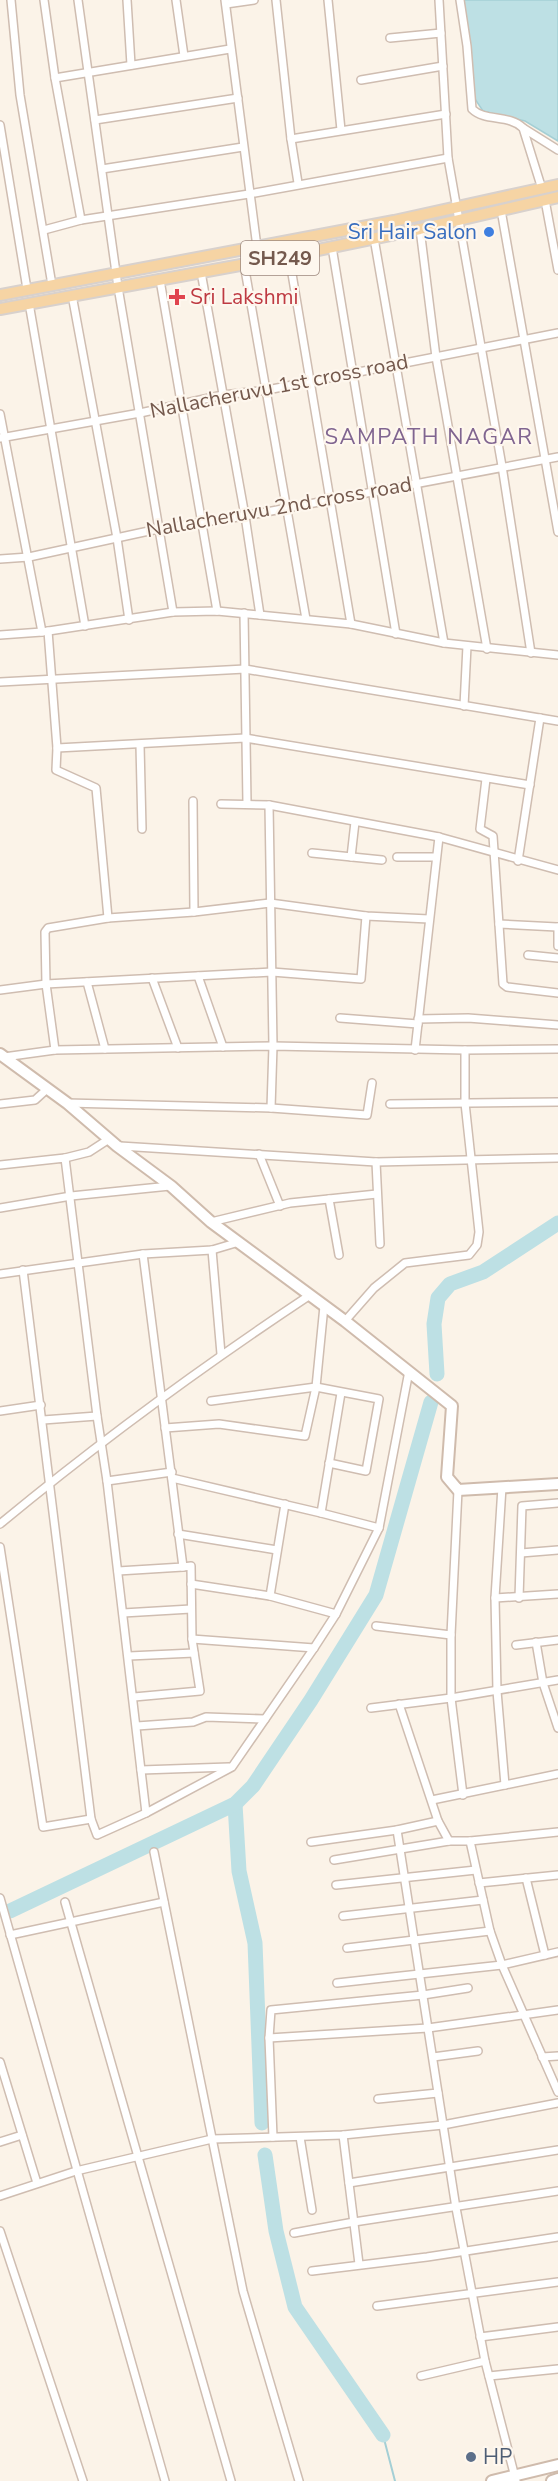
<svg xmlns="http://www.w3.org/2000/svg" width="558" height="2481" font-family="'Nunito Sans',sans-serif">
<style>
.water{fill:#bde0e4;stroke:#a4cfd5;stroke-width:1.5}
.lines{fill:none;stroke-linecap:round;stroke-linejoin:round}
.stream{stroke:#a4cfd5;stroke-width:2}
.river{stroke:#bde0e4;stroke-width:15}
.street-casing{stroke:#cfbdb1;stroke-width:10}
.secondary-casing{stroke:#cfbbac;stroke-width:14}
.primary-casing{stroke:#d8d1cd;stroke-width:14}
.street{stroke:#fff;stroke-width:7}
.secondary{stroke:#fff;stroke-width:10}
.primary{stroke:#f6d4a4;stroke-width:10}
.shop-dot{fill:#3f7fe0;stroke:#fef7ee;stroke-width:2}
.health-dot{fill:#e0444e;stroke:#fef7ee;stroke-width:2}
.service-dot{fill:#5c6f8a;stroke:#fef7ee;stroke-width:2}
.labels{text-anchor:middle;stroke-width:4.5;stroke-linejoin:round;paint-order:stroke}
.shield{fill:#fef7ee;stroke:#9d887d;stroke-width:1.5}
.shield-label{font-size:20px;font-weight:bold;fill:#74594d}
.shop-label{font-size:21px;fill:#366cbe;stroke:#fef7ee;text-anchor:end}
.health-label{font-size:21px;fill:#be3a42;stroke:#fef7ee;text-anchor:start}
.street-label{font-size:21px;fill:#74594d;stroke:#fef7ee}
.service-label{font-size:21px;fill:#4e5e75;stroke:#fef7ee;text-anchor:start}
.neighbourhood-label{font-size:22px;letter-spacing:1.5px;fill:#806590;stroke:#fef7ee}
</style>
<rect width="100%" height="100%" fill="#fbf3e8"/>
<path class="water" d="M463 0H558V141L525 121 483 111 473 96Z"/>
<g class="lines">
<path class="stream" d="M383 2435 395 2481"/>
<g class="river">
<path d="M437 1374 434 1324 438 1298 450 1284 483 1272 558 1223"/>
<path d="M235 1804 239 1871 255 1943 262 2123"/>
<path d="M10 1911 235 1804 253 1786 311 1700 376 1595 431 1402"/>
<path d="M265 2155 276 2231 295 2307 383 2435"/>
</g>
<g class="street-casing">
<g id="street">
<path d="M11 0 20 95 52 285"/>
<path d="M44 0 55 78 81 220"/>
<path d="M78 0 118 287 173 612"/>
<path d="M127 0 131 65"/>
<path d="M176 0 184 56"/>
<path d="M225 0 257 247"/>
<path d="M276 0 291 139 298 183"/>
<path d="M328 0 341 130"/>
<path d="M439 0 448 158 502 466 531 653"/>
<path d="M460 0 467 46 472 109C485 122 509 114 523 128L542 189"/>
<path d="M226 4 254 0"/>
<path d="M390 38 441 33"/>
<path d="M55 78 230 49"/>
<path d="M361 80 443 66"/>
<path d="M95 120 238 98"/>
<path d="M0 125 27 289"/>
<path d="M523 128 558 150"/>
<path d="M291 139 446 114"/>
<path d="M102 169 243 147"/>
<path d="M545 200 558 270"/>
<path d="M501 210 558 532"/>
<path d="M420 229 436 357 487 649"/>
<path d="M44 230 81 220 249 194 448 158"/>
<path d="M374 238 444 643"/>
<path d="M332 247 396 634"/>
<path d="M289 256 351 624"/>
<path d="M244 264 306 619"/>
<path d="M201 272 245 516 260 615"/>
<path d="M160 280 217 611"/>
<path d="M72 295 117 538 129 620"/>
<path d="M29 303 85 626"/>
<path d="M0 414 42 632"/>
<path d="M0 438 140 413 223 395 267 390 558 333"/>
<path d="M0 559 29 557 158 529 245 516 558 457"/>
<path d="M244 613 247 803"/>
<path d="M48 631 57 748 245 738 530 785"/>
<path d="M0 635 42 632 173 612 217 611 351 624 444 643 558 655"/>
<path d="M0 682 245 669 558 721"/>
<path d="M464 706 467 646"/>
<path d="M140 745 142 829"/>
<path d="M57 748 56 770 96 788 108 918"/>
<path d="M486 779 480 829 493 836 503 984 507 987 558 993"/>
<path d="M193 801 194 912"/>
<path d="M221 804 269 805 439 837 558 870"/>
<path d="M269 805 273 1046 271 1108"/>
<path d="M312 853 382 860"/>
<path d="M351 857 355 822"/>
<path d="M397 857H435"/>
<path d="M518 861 540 718"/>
<path d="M499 924 557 927"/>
<path d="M558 927V946"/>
<path d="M528 955 558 958"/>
<path d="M198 976 223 1047"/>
<path d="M152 978 178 1048"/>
<path d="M87 982 105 1049"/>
<path d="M0 990 46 984 272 972 361 979 366 916"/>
<path d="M340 1018 418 1024"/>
<path d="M418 1019 468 1018 558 1025"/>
<path d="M55 1050 46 984 45 932 48 928 108 918 194 912 270 903 366 916 429 919"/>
<path d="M415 1050 439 837"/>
<path d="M4 1057 55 1050 273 1046 465 1050 558 1049"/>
<path d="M67 1103 271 1108 367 1115 372 1083"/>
<path d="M0 1104 35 1100 46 1090"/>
<path d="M390 1104 558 1102"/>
<path d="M120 1146 376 1162 558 1158"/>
<path d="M259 1154 280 1206"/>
<path d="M65 1158 89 1152 109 1139"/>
<path d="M376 1162 380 1244"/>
<path d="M0 1165 65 1158 97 1416 107 1481 146 1813"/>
<path d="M329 1199 339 1255"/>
<path d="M0 1208 71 1196 170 1186"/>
<path d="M211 1222 290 1203 377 1194"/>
<path d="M212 1250 221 1354"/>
<path d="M23 1270 91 1819 97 1835 146 1813 232 1767 314 1648 336 1614 379 1528 409 1371"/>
<path d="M0 1274 143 1254 212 1250 239 1242"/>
<path d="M345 1321 374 1288 405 1263 469 1255 477 1245 479 1232 465 1103V1050"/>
<path d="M211 1401 316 1387 379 1399 366 1471 329 1463"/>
<path d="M0 1411 41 1405"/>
<path d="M43 1420 97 1416"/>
<path d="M165 1428 219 1424 305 1436 316 1387 324 1306"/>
<path d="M172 1478 321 1513 341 1393"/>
<path d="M107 1481 172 1472"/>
<path d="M502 1487 495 1598 497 1691 505 1785"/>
<path d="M458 1490 451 1635V1698L463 1795"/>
<path d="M321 1513 379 1528"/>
<path d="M0 1524C99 1442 203 1366 310 1295"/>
<path d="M178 1534 277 1550"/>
<path d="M0 1547 43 1827 91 1819"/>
<path d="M521 1553 558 1550"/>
<path d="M118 1571 183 1567 143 1254"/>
<path d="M191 1584 270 1596 336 1614"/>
<path d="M270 1596 285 1504"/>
<path d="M495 1598 558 1594"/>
<path d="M519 1598 522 1506 558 1503"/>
<path d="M123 1613 191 1609"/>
<path d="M376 1626 451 1635"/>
<path d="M192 1639 314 1648"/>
<path d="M536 1642 543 1683 558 1728"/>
<path d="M516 1645 558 1640"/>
<path d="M129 1656 194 1653"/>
<path d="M134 1697 200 1691 192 1639 191 1566 183 1567"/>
<path d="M399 1704 438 1821 449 1841"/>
<path d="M371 1708 451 1698 558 1680"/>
<path d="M137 1726 193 1722 206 1717 265 1719"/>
<path d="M141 1770 229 1767"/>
<path d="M432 1800 558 1774"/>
<path d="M397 1830 456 2208 485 2361 516 2481"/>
<path d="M470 1841 490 1931 502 1965 558 2092"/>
<path d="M311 1842 397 1830 438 1821"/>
<path d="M154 1852 243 2291 299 2481"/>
<path d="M334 1860 449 1841H470L558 1832"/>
<path d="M526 1878 545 1955"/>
<path d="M479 1883 558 1875"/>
<path d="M336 1885 476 1870"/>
<path d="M0 1898 165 2481"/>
<path d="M65 1902 231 2481"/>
<path d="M343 1916 483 1900"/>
<path d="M10 1935 164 1902"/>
<path d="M347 1948 490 1931"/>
<path d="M337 1983 502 1965 558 1952"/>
<path d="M269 2038 428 2028 558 2010"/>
<path d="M433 2057 478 2051"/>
<path d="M542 2057 558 2056"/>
<path d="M0 2062 37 2183"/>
<path d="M378 2099 438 2093"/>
<path d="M343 2135 359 2264"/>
<path d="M273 2137 269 2038 271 2010 423 1995 468 1988"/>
<path d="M300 2137 312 2210"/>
<path d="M0 2142 22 2135"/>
<path d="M349 2183 558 2150"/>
<path d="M0 2196 76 2171 212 2139 343 2135 443 2125 558 2103"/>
<path d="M0 2231 83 2481"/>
<path d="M294 2233 354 2222 558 2191"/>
<path d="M312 2271 427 2257 558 2237"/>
<path d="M377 2306 558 2282"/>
<path d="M480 2337 558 2327"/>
<path d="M421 2376 485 2361"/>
<path d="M489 2376 558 2369"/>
</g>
</g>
<g class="secondary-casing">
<g id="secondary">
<path d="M0 1054 67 1103 117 1146 171 1186 211 1222 345 1321 452 1406 447 1477 458 1490 558 1484"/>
<path d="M492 2481 558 2465"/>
<path d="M552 2481 558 2479"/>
</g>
</g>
<g class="primary-casing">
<g id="primary">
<path d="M0 295 394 221 558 185"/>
<path d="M0 309 289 256 420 229 558 197"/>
</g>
</g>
<use href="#street" class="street"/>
<use href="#secondary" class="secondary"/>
<use href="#primary" class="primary"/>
</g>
<circle class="shop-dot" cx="489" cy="232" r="6"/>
<path class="health-dot" d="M174 288h6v6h6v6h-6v6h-6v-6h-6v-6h6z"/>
<circle class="service-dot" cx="471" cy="2457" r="6"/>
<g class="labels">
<rect class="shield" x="241" y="241" width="78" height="34" rx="4.5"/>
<g class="shield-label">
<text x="280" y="265">SH249</text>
</g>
<g class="shop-label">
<text x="477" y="239">Sri Hair Salon</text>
</g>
<g class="health-label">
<text x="190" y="304">Sri Lakshmi</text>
</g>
<g class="street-label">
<text transform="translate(279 386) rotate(-11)" y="7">Nallacheruvu 1st cross road</text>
<text transform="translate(279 507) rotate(-10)" y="7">Nallacheruvu 2nd cross road</text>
</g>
<g class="service-label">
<text x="483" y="2464">HP</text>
</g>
<g class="neighbourhood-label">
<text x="429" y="444">SAMPATH NAGAR</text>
</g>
</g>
</svg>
